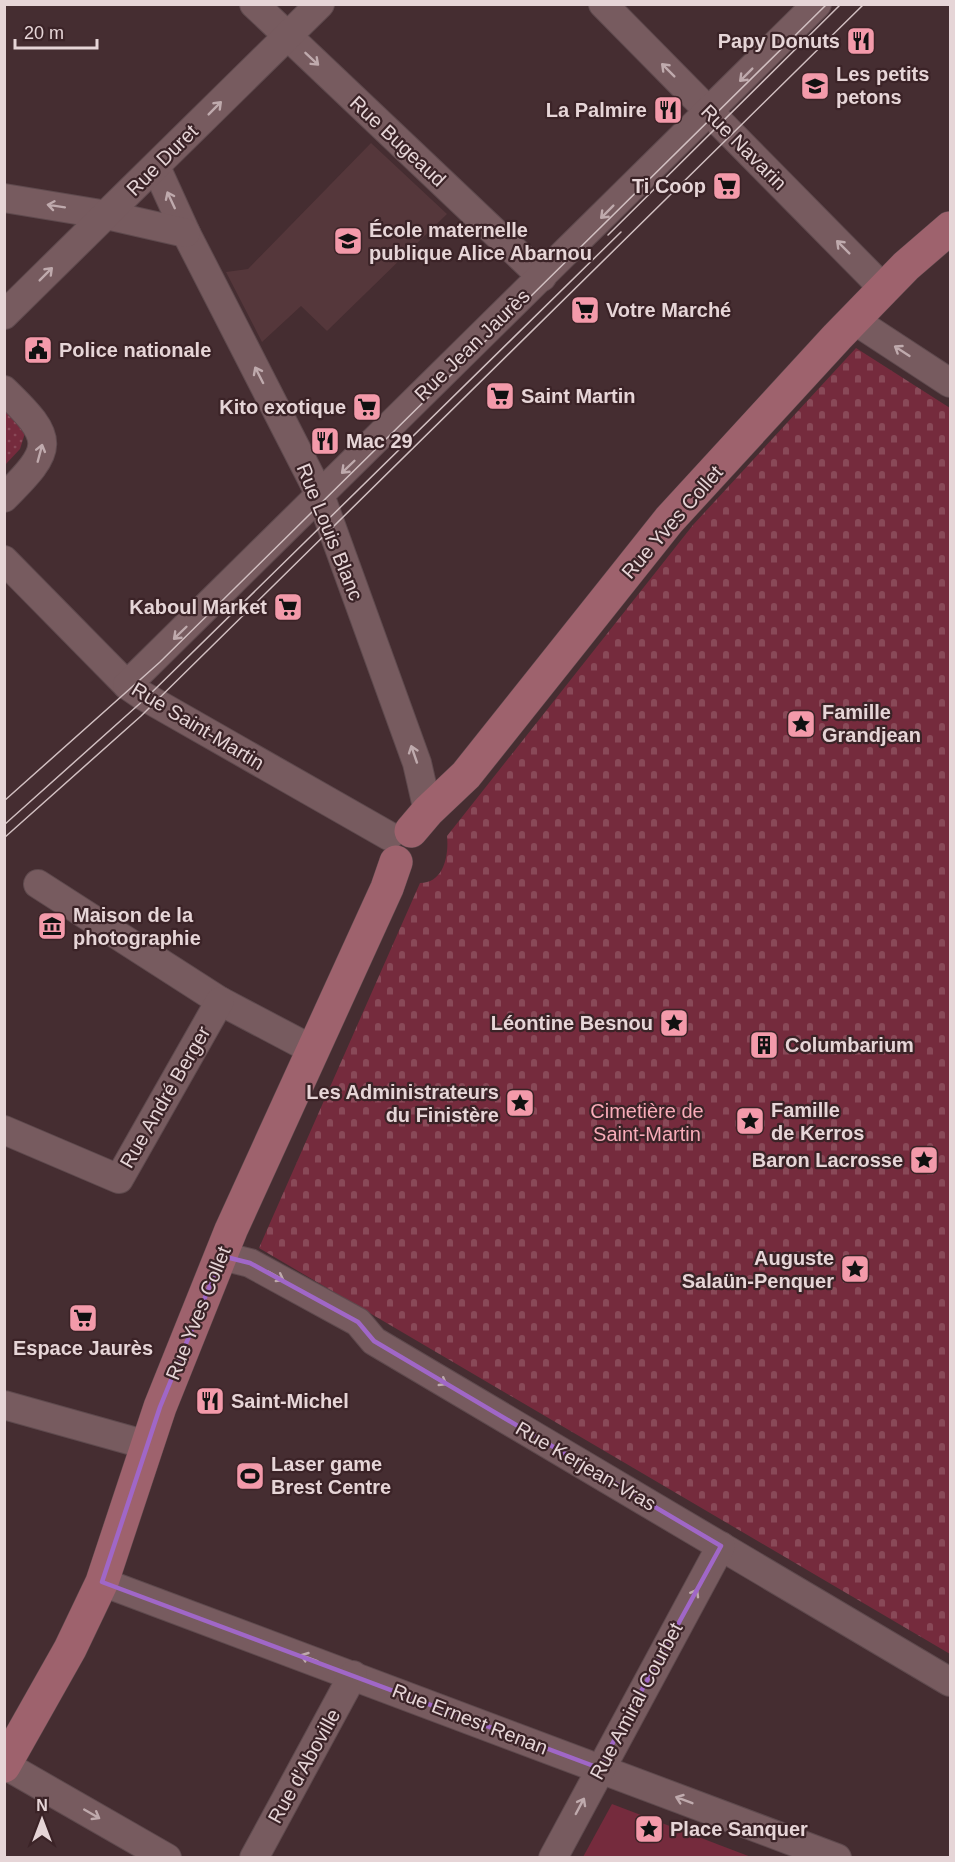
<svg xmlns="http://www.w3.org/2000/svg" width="955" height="1862" font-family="Arial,sans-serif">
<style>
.built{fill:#55373b}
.grass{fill:url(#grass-dots)}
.cemetery{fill:url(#cemetery-stones)}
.park{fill:#752b3d}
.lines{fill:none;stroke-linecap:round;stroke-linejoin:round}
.minor-casing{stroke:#5f4a4e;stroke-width:30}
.major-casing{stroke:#5f4a4e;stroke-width:34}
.minor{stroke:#775b5f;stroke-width:28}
.major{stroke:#9e626d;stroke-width:33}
.tram{stroke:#d1bfc1;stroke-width:1.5}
.oneway{stroke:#bfaaad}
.marked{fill:none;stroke:#a067c7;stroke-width:4.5;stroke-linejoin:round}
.labels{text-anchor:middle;stroke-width:4.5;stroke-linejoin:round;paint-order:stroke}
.poi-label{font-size:20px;font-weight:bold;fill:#e6d5d7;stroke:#3b2327;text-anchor:start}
.street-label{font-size:20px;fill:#e6d5d7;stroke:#3b2327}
.park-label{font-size:20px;fill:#f9acb9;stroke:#3b2327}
</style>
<defs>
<pattern id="grass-dots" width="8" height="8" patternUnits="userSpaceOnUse" patternTransform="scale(1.5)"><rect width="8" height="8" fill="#752b3d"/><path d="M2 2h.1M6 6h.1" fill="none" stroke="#894958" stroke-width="1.8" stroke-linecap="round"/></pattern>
<pattern id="cemetery-stones" width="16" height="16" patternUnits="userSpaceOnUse" patternTransform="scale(1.5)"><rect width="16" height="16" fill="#752b3d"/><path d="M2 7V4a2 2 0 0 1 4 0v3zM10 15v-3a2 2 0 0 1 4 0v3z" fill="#894958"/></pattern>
</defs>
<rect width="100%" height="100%" fill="#452d31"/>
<path class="built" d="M371 143 447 214 327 331 301 306 262 342 226 272 248 269Z"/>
<path class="grass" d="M5 410 11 412 25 433 20 449 5 465Z"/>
<path class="cemetery" d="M856 348 950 408V1654L259 1248 420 883C444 883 449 855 447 836L693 525Z"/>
<path class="park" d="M612 1804 751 1857H583Z"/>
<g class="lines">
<g class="minor-casing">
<g id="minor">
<path d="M254 4 542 277"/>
<path d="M603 4 884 289"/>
<path d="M156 167 186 233 320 495 417 763 428 811"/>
<path d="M4 198 107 215 186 233"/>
<path d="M4 315 320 4"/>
<path d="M854 320 950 383"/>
<path d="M4 390C56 440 54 448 4 498"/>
<path d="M4 560 127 685 140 694 389 836"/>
<path d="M127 685 817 4"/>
<path d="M38 884 220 1001 313 1050"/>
<path d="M4 1130 119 1179 220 1001"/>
<path d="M222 1256 250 1263 358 1322 374 1341 950 1682"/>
<path d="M4 1405 147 1445"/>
<path d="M102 1582 837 1858"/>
<path d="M5 1765 167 1858"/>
<path d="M254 1858 353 1675"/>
<path d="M553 1858 721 1546"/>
</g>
</g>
<g class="major-casing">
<g id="major">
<path d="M411 831 428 811 466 775 669 520 837 337 906 266 950 228"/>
<path d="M4 1766 70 1649 102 1582 160 1407 231 1230 387 888 396 862"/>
</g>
</g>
<use href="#minor" class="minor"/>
<use href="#major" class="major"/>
<g class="tram">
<path d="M608 235 841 4"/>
<path d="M4 801 160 662 827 4"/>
<path d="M4 825 146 698 621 232"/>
<path d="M4 838 141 716 864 4"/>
</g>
</g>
<defs><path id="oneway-shaft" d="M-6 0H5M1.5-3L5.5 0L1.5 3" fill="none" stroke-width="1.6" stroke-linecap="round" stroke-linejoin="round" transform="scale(1.5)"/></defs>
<g class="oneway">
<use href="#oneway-shaft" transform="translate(312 59) rotate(43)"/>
<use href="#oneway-shaft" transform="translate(668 70) rotate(-135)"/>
<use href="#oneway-shaft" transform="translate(746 75) rotate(135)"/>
<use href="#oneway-shaft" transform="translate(215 108) rotate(-45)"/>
<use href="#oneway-shaft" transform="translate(171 200) rotate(-115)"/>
<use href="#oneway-shaft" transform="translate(56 206) rotate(-171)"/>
<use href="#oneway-shaft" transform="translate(607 212) rotate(135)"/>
<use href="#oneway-shaft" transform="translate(843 247) rotate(-135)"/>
<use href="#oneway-shaft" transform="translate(46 274) rotate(-45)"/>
<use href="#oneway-shaft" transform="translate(902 351) rotate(-147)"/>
<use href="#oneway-shaft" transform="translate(259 375) rotate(-117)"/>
<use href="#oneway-shaft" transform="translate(40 453) rotate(-75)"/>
<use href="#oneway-shaft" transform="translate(348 467) rotate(136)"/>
<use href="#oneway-shaft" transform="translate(180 633) rotate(136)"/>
<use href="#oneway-shaft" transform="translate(414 754) rotate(-109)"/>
<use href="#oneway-shaft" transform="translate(276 1276) rotate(29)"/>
<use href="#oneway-shaft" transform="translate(439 1380) rotate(30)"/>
<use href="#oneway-shaft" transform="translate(693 1597) rotate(-61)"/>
<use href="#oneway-shaft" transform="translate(309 1658) rotate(-159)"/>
<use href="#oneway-shaft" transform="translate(684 1800) rotate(-159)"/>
<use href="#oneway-shaft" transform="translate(580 1806) rotate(-62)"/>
<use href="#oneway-shaft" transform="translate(92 1814) rotate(30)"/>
</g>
<path class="marked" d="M222 1256 250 1263 358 1322 374 1341 721 1546 599 1768 102 1582 160 1407Z"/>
<defs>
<g id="restaurant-square" transform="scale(1.5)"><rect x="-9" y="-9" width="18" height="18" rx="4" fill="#f39aaa" stroke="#3b2327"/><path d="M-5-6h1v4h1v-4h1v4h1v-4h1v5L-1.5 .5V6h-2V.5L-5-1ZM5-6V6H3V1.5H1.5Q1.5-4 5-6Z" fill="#111"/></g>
<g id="school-square" transform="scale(1.5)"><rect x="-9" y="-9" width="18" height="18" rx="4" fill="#f39aaa" stroke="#3b2327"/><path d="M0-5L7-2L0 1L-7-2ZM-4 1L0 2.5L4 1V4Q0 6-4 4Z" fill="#111"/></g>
<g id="supermarket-square" transform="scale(1.5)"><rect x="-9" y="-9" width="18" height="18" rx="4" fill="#f39aaa" stroke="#3b2327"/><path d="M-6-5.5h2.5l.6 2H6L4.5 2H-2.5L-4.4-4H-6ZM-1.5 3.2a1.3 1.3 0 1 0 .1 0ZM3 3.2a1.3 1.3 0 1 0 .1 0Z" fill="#111"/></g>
<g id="civic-square" transform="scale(1.5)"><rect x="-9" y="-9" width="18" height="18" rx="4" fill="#f39aaa" stroke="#3b2327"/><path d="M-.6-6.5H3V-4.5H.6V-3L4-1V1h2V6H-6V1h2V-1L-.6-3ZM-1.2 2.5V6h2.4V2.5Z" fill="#111"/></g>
<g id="sight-square" transform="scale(1.5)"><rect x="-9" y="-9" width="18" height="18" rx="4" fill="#f39aaa" stroke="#3b2327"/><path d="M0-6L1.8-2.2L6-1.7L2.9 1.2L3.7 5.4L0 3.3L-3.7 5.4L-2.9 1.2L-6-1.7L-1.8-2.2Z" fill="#111"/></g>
<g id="museum-square" transform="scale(1.5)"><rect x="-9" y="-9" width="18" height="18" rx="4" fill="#f39aaa" stroke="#3b2327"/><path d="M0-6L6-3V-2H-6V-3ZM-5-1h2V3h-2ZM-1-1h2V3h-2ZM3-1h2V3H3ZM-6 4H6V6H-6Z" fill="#111"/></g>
<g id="building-square" transform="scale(1.5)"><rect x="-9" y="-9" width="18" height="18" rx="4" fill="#f39aaa" stroke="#3b2327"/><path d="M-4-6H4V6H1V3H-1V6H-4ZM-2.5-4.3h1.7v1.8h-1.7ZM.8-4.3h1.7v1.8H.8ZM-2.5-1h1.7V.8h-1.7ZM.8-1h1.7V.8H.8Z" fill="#111"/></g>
<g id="stadium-square" transform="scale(1.5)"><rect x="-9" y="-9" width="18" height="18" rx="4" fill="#f39aaa" stroke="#3b2327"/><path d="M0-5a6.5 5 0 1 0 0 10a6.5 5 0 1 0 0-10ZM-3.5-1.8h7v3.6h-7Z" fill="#111"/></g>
</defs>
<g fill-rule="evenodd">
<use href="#restaurant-square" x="861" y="41"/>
<use href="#school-square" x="815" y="86"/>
<use href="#restaurant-square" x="668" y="110"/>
<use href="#supermarket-square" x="727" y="186"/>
<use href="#school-square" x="348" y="241"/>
<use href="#supermarket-square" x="585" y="310"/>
<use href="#civic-square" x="38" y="350"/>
<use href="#supermarket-square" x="500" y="396"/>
<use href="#supermarket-square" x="367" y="407"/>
<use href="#restaurant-square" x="325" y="441"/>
<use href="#supermarket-square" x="288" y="607"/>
<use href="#sight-square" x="801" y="724"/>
<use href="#museum-square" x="52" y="926"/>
<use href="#sight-square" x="674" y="1023"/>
<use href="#building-square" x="764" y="1045"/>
<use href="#sight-square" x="520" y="1103"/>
<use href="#sight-square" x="750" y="1121"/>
<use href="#sight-square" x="924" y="1160"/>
<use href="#sight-square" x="855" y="1269"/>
<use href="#supermarket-square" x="83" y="1318"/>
<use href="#restaurant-square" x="210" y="1401"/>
<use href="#stadium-square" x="250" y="1476"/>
<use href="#sight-square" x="649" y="1829"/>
</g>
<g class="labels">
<g class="poi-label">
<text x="840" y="48" text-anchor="end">Papy Donuts</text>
<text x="836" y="81">Les petits<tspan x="836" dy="23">petons</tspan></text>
<text x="647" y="117" text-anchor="end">La Palmire</text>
<text x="706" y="193" text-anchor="end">Ti Coop</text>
<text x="369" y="237">École maternelle<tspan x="369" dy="23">publique Alice Abarnou</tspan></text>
<text x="606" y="317">Votre Marché</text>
<text x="59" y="357">Police nationale</text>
<text x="521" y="403">Saint Martin</text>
<text x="346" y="414" text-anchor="end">Kito exotique</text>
<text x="346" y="448">Mac 29</text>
<text x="267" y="614" text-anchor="end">Kaboul Market</text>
<text x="822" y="719">Famille<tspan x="822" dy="23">Grandjean</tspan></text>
<text x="73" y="922">Maison de la<tspan x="73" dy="23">photographie</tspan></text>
<text x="653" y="1030" text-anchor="end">Léontine Besnou</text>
<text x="785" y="1052">Columbarium</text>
<text x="499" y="1099" text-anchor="end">Les Administrateurs<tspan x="499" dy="23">du Finistère</tspan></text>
<text x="771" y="1117">Famille<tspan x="771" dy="23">de Kerros</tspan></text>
<text x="903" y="1167" text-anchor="end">Baron Lacrosse</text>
<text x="834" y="1265" text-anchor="end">Auguste<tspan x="834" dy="23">Salaün-Penquer</tspan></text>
<text x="83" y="1355" text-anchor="middle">Espace Jaurès</text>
<text x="231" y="1408">Saint-Michel</text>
<text x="271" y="1471">Laser game<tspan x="271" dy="23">Brest Centre</tspan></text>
<text x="670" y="1836">Place Sanquer</text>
</g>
<g class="street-label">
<text transform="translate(398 141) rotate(43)" y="7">Rue Bugeaud</text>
<text transform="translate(744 147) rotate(45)" y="7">Rue Navarin</text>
<text transform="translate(162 160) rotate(-45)" y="7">Rue Duret</text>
<text transform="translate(472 345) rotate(-44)" y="7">Rue Jean Jaurès</text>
<text transform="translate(672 522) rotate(-49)" y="7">Rue Yves Collet</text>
<text transform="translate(330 532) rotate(68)" y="7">Rue Louis Blanc</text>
<text transform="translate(198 726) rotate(31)" y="7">Rue Saint-Martin</text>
<text transform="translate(165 1097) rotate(-60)" y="7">Rue André Berger</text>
<text transform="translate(198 1313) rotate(-68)" y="7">Rue Yves Collet</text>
<text transform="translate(586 1466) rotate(30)" y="7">Rue Kerjean-Vras</text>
<text transform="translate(636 1701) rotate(-62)" y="7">Rue Amiral Courbet</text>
<text transform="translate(470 1719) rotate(21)" y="7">Rue Ernest Renan</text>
<text transform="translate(304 1766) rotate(-61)" y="7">Rue d'Aboville</text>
</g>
<g class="park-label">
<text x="647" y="1118">Cimetière de<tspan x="647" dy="23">Saint-Martin</tspan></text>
</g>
</g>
<rect width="955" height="1862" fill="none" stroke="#e6d5d7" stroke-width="12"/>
<g transform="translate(42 1820)" stroke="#3b2327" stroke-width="4.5" paint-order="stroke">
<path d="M0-4.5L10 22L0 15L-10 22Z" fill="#e6d5d7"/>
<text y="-9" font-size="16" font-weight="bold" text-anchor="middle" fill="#e6d5d7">N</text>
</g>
<path d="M15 39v9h82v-9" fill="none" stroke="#e6d5d7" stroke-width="3"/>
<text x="24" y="39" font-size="18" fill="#e6d5d7" stroke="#3b2327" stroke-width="4.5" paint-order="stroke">20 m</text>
</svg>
